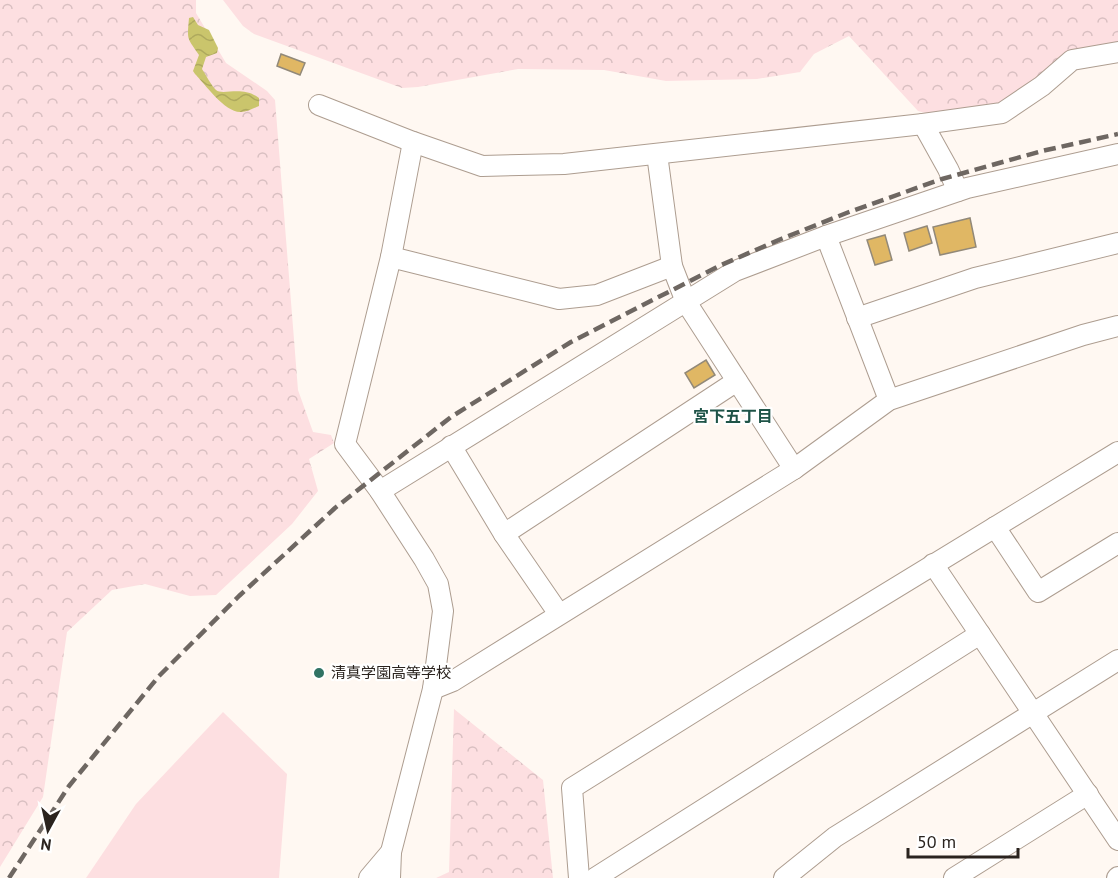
<svg xmlns="http://www.w3.org/2000/svg" width="1118" height="878" font-family="'PT Sans','Noto Sans JP',sans-serif">
<style>
.forest{fill:url(#forest-crowns)}
.park{fill:#fddfe1}
.water{fill:url(#water-waves)}
.building{fill:#e0b764;stroke:#928979;stroke-width:1.5}
.lines{fill:none;stroke-linecap:round;stroke-linejoin:round}
.minor-casing{stroke:#ad9d90;stroke-width:22}
.minor{stroke:#fff;stroke-width:20}
.rail{stroke:#6e6762;stroke-width:4.5;stroke-dasharray:12 6;stroke-linecap:butt}
.poi-dot{fill:#317364;stroke:#fff;stroke-width:2}
.labels{text-anchor:middle;stroke-width:4.5;stroke-linejoin:round;paint-order:stroke}
.poi-label{font-size:15px;fill:#2a231e;stroke:#fff;text-anchor:start}
.neighbourhood-label{font-size:16px;font-weight:bold;fill:#1f5448;stroke:#fff}
</style>
<defs>
<pattern id="forest-crowns" width="20" height="18" patternUnits="userSpaceOnUse" patternTransform="scale(1.5)"><rect width="20" height="18" fill="#fddfe1"/><path d="M2 6a3 3 0 1 1 6 0M12 15a3 3 0 1 1 6 0" fill="none" stroke="#d9bfc1"/></pattern>
<pattern id="water-waves" width="16" height="10" patternUnits="userSpaceOnUse" patternTransform="scale(1.5)"><rect width="16" height="10" fill="#cac56c"/><path d="M0 5q4-4 8 0t8 0" fill="none" stroke="#aea95d"/></pattern>
</defs>
<rect width="100%" height="100%" fill="#fff8f2"/>
<g class="forest">
<path d="M0 0H196V13L226 63 267 91 275 100 298 390 313 432 331 435 334 443 309 459 318 491 292 524 216 595 190 596 145 584 112 590 67 632 43 797 0 867Z"/>
<path d="M223 0H1118V45L999 107 929 114 918 111 849 36 814 54 800 72 757 79 666 81 604 70 518 69 418 87 402 88 254 34 243 26Z"/>
<path d="M454 709 543 780 553 878H436L449 872Z"/>
</g>
<path class="park" d="M223 712 287 774 279 878H86L136 804Z"/>
<path class="water" d="M193 17 198 25 209 30 218 48 217 53 206 57 202 69C206 75 211 85 216 90 223 96 242 85 259 98V106C254 108 247 112 241 112 225 113 205 84 195 74L193 71 199 55C187 37 187 41 189 18Z"/>
<g class="building">
<path d="M281 54 305 63 300 75 277 66Z"/>
<path d="M970 218 976 247 940 255 933 227Z"/>
<path d="M927 226 932 243 909 251 904 233Z"/>
<path d="M885 235 892 260 875 265 867 240Z"/>
<path d="M706 360 715 375 694 388 685 373Z"/>
</g>
<g class="lines">
<g class="minor-casing">
<g id="minor">
<path d="M319 105 413 142 482 166 564 164 923 124 1002 113 1042 86 1072 60 1118 52"/>
<path d="M923 124 948 169 958 191"/>
<path d="M657 154 672 266 686 302 794 469"/>
<path d="M826 236 889 400"/>
<path d="M391 257 559 299 597 295 672 266"/>
<path d="M857 318 975 278 1118 243"/>
<path d="M451 446 504 534 559 614"/>
<path d="M380 491 735 271 826 236 967 188 1118 154"/>
<path d="M995 527 1038 592 1118 543"/>
<path d="M504 534 737 381"/>
<path d="M933 564 1118 840"/>
<path d="M433 689 453 681 794 469 889 400 1083 335 1118 326"/>
<path d="M369 878 391 852"/>
<path d="M390 878 391 852 433 689 443 611 438 584 424 559 380 491 345 444 391 257 413 142"/>
<path d="M579 878 572 788 743 681 1118 452"/>
<path d="M595 878 980 634"/>
<path d="M784 878 835 837 1118 660"/>
<path d="M954 878 1088 794"/>
<path d="M1117 878 1118 877"/>
</g>
</g>
<use href="#minor" class="minor"/>
<path class="rail" d="M9 878 69 786 159 676 239 596 335 508 451 417 571 342 719 266 781 239 849 212 942 179 1042 151 1118 134"/>
</g>
<circle class="poi-dot" cx="319" cy="673" r="6"/>
<g class="labels">
<g class="poi-label">
<text x="331" y="678">清真学園高等学校</text>
</g>
<g class="neighbourhood-label">
<text x="733" y="422">宮下五丁目</text>
</g>
</g>
<g transform="translate(48 830) rotate(188)" stroke="#ffffff" stroke-width="4.5" paint-order="stroke">
<path d="M0-4.5L10 22L0 15L-10 22Z" fill="#2a231e"/>
<text y="-9" font-size="16" font-weight="bold" text-anchor="middle" fill="#2a231e">N</text>
</g>
<path d="M908 848v9h110v-9" fill="none" stroke="#2a231e" stroke-width="3"/>
<text x="917" y="848" font-size="18" fill="#2a231e" stroke="#ffffff" stroke-width="4.5" paint-order="stroke">50 m</text>
</svg>
